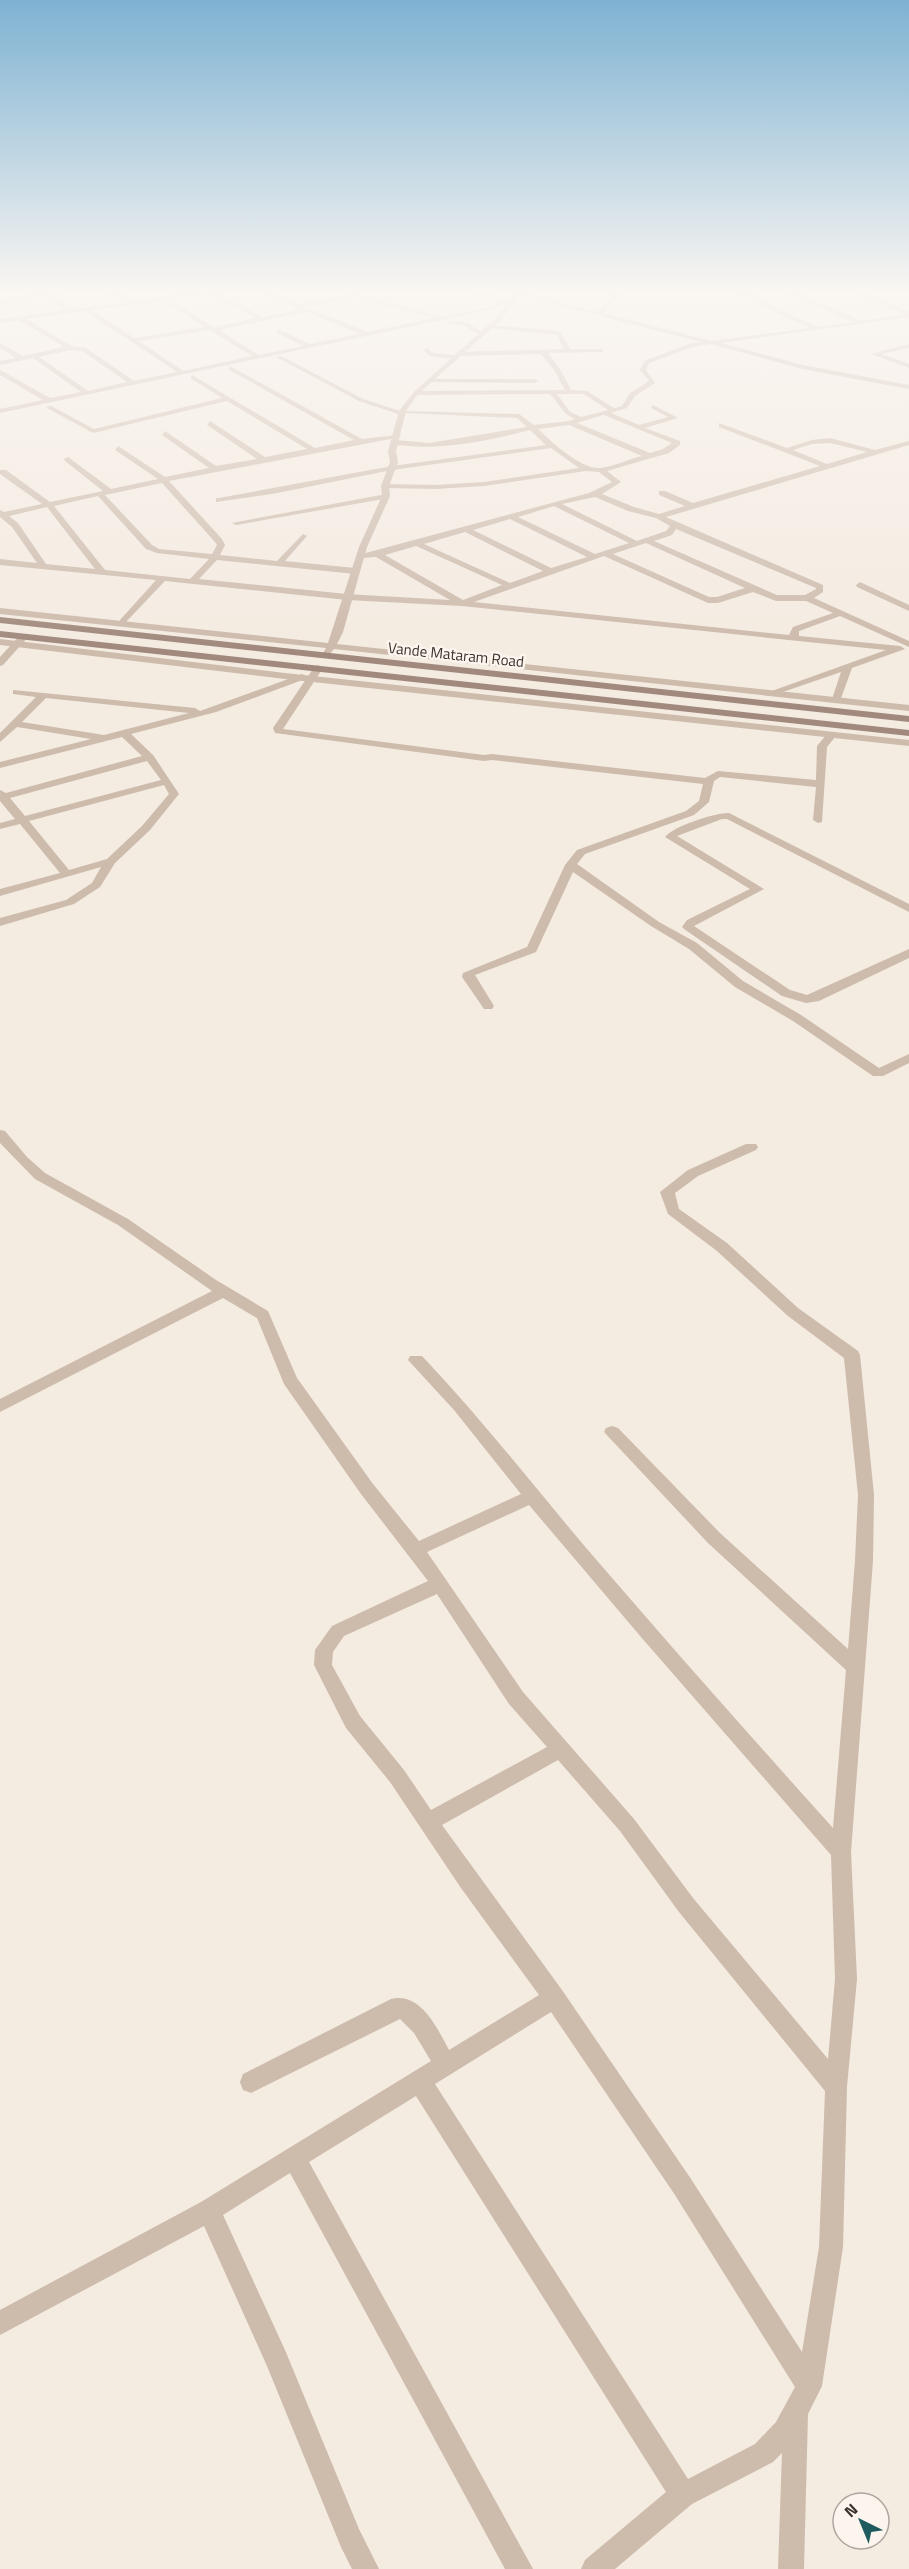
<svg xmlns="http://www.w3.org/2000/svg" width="909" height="2569" font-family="'Titillium Web',sans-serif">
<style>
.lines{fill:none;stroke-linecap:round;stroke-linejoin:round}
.minor{fill:#cdbbac;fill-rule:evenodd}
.tertiary{fill:#cdbbac;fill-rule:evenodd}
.secondary{fill:#a18a7d;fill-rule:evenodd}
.labels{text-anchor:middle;stroke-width:5;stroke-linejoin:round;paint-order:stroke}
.far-street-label{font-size:15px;fill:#3b302b;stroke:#fbf5ee}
</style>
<rect width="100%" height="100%" fill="#f4ebe1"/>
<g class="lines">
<g class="minor">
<path d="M25 288H32L73 309 129 302 98 288H105L137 301 209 290 247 288 217 293 263 317 301 309 251 288H259L299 304 355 294 442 317 490 307 501 301 451 288H460L512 301 494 309 0 413V409L43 400 0 375V370L50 398 81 392 33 358 0 365V361L16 358 0 348V343L23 356 64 347 19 320 0 323V319L66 310ZM209 294 256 318 214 327 170 300ZM355 298 434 318 368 332 305 307ZM163 301 205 327 134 338 92 310ZM85 311 177 372 134 381 86 348 71 346 26 319ZM307 312 360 334 310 344 278 329 276 332 303 346 259 355 219 330ZM210 330 252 356 183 371 139 341ZM70 350 82 351 127 382 88 391 39 357Z"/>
<path d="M594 288 617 292 646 288 619 295 604 313 711 341 809 328 726 288 741 291 789 288 787 289 862 321 905 314 849 291V289L909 311V317L721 343 803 365 909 385V389L802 369 711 344 692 347 649 363 646 370 655 383 635 396 627 408 611 413 639 425 668 417 651 408 653 405 678 418 645 428 680 441V445L669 453 607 471 621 482 602 494 634 507 659 514 685 506 659 495V491H665L693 503 820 466 719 427V423L787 448 812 440 830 438 875 450 909 441V445L666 517 823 585V592L814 598 909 641V647L840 616 799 631V636L900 646 905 649 852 668 840 701 832 699 841 672 777 694 769 692 886 650 462 606 347 600 165 581 123 625 120 624V620L156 580 0 565V559L37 563 12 527 0 517V510L4 512 42 504 0 474V470H6L50 502 103 491 65 461 64 459 68 457 111 489 158 479 115 450 118 446 165 477 209 468 162 435 165 431 216 466 257 459 207 425 210 421 265 457 307 449 227 401 93 433 47 408V406H51L94 429 222 398 190 378 192 375 315 448 354 440 228 369 230 366 362 439 397 435 401 437 169 481 222 539 225 545 220 555 277 561 303 534 307 536 285 561 355 568 359 571 355 574 217 560 199 579 347 594 450 600 376 557 362 558 358 555 589 493 612 482 599 472 586 471 484 486 436 489 385 488 381 486 385 484 436 485 484 482 579 468 551 448 392 470 272 494 216 502V498H219L392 466 546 445 530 430C487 441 437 452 392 444L395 440 429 443 527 427 517 418 406 413 405 415H401L359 401 276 357 281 356 363 399 400 411 519 414 534 425 569 421 575 419 566 414 550 394 416 395 413 393 416 391 565 390 554 370 541 354 456 356 454 359 429 356 424 350 427 348 433 353 455 355 457 352 564 349 557 335 489 328 491 325 559 331 571 349H604L602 352 548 353 560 369 571 390 587 391 614 408 622 406 630 393 649 381 640 370 644 361 689 344 701 342 515 294 518 292 599 312 613 295ZM779 291 854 322 817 327 747 294ZM557 394H584L608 410 581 417 570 412ZM603 415H604L672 443 663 449 650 453 577 423ZM569 425 642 456C629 459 615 466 601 468 581 470 552 442 538 429ZM830 443 867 452 827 464 793 450 812 444ZM162 483 215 542 217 545 212 554 159 549 152 545 105 495ZM98 496 146 549 157 553 209 559 190 579 105 570 54 506ZM595 497 628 511 656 518 670 526 666 531 637 541 562 504ZM554 506 629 543 595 554 518 517ZM47 507 95 569 46 564 18 523 9 516ZM510 519 587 557 551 568 473 530ZM676 529 816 588V589L805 595H777L654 541 672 535ZM465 532 543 571 510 583 424 544ZM646 543 745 588 717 597H709L613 554ZM416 546 502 585 463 600 385 555ZM604 556 708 603H718L753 592 776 601H806L833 613 793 627 789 635 474 602Z"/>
<path d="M454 321 468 323 483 333 478 334 463 325 445 323Z"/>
<path d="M909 344V348L881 354 909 364V368L871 354Z"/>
<path d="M431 379H535L538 381 535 383 429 382Z"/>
<path d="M386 494H389V498L236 525 232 523Z"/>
<path d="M860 582 909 605V611L857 587 856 585Z"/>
<path d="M21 634 29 636 3 665 0 666V657Z"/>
<path d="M318 665 323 668 283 729 484 755 492 754 705 778 718 771 816 780 817 746 827 734H835L836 736 827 747 822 822 818 823 813 820 816 787 720 777 714 781 709 802 694 815 585 854 577 864 659 922 697 943 743 981 801 1015 879 1068 909 1054V1063L883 1076H873L793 1021 735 987 689 949 651 926 573 872 536 952 475 975 494 1006 492 1009H484L462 977 463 973 527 947 565 865 577 850 686 811 699 801 703 784 492 760 484 761 275 733 273 728 315 666Z"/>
<path d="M302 674 307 677 305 679 216 712 131 734 153 755 179 794 150 830 115 863 100 887 74 904 0 926V918L66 900 92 883 101 867 0 896V889L60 873 20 824 0 829V823L15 819 0 801V790L6 793 142 756 122 737 0 768V762L91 739 17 727 0 742V733L36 697 13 694V690L195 708 200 711ZM46 698 189 713 104 735 22 722ZM147 761 161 780 25 816 10 798ZM164 785 169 794 142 826 107 859 69 870 29 821Z"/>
<path d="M729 813 909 904V912L727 819H722L677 836 764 889 694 926 790 990 807 995 909 949V958L819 1001 806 1003 782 996 684 929 682 927 687 920 750 889 665 837C674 826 714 813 729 813Z"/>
<path d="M0 1130 5 1131 27 1157 45 1173 128 1219 216 1280 268 1311 297 1378 373 1484 419 1541 521 1494 454 1410 408 1360 410 1356H422C480 1417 532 1484 587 1549 668 1643 750 1736 833 1828L846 1670 708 1543 604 1432 606 1428 612 1426 618 1428 720 1533 848 1649 855 1561 858 1495 844 1358 788 1316 717 1251 668 1214 660 1192 688 1170 746 1144H756L758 1147 756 1150 698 1176 675 1193 679 1209 727 1243 798 1308 858 1351 860 1355 874 1495 873 1561 851 1852 857 1979 847 2087 843 2247 822 2386 808 2414 804 2569H778L782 2453 773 2462 692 2504 615 2569H581L585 2560 666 2492 416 2096 309 2162 533 2569H505L290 2173 223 2215 285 2350 359 2529 379 2569H352L341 2547 267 2366 204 2226 0 2335V2310L201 2202 431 2061 414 2033 400 2019 251 2093 243 2090 240 2082 243 2074 391 1999C421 1992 437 2028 449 2050L539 1995 461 1888 390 1782 346 1728 314 1665 315 1650 332 1626 428 1581 361 1494 284 1384 257 1318 223 1298 0 1412V1399L212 1291 118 1225 35 1179 0 1143ZM529 1505 641 1637 831 1855 835 1979 828 2059 693 1898 634 1819 523 1692 427 1552ZM437 1594 509 1704 547 1747 431 1810 404 1770 360 1716 332 1665 333 1652 344 1636ZM558 1760 620 1831 679 1912 825 2091 819 2247 802 2352 691 2179 562 1990 442 1825ZM551 2012 675 2195 795 2387 776 2422 755 2444 688 2479 435 2084Z"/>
</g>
<g class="tertiary">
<path d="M73 288H84L0 305V301Z"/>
<path d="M519 288H525L500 321 418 394 406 411 396 451 398 462 389 486 390 496 367 547 343 632 337 644 909 705V711L334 649 328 656 323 653 326 648 0 614V608L328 643 359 547 382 496 381 486 390 462 388 451 399 411 414 392 496 318Z"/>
<path d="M0 639 285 673 909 740V746L285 679 0 645Z"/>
</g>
<g class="secondary">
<path d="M0 617 909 716V722L0 623Z"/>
<path d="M0 631 909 730V736L0 637Z"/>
</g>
</g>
<linearGradient id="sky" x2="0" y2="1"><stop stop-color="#7eb2d2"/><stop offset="0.45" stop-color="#faf6f2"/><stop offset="1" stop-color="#faf6f2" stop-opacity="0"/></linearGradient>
<rect width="909" height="647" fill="url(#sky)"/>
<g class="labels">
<g class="far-street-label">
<text transform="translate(456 655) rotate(6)" y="5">Vande Mataram Road</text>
</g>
</g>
<g transform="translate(861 2521) rotate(317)"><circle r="28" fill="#fbf5ee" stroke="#aea6a0" stroke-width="1.5"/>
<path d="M0-4.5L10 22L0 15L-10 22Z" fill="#1f5a5e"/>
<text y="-9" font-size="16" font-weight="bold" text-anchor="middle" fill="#3b302b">N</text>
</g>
</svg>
